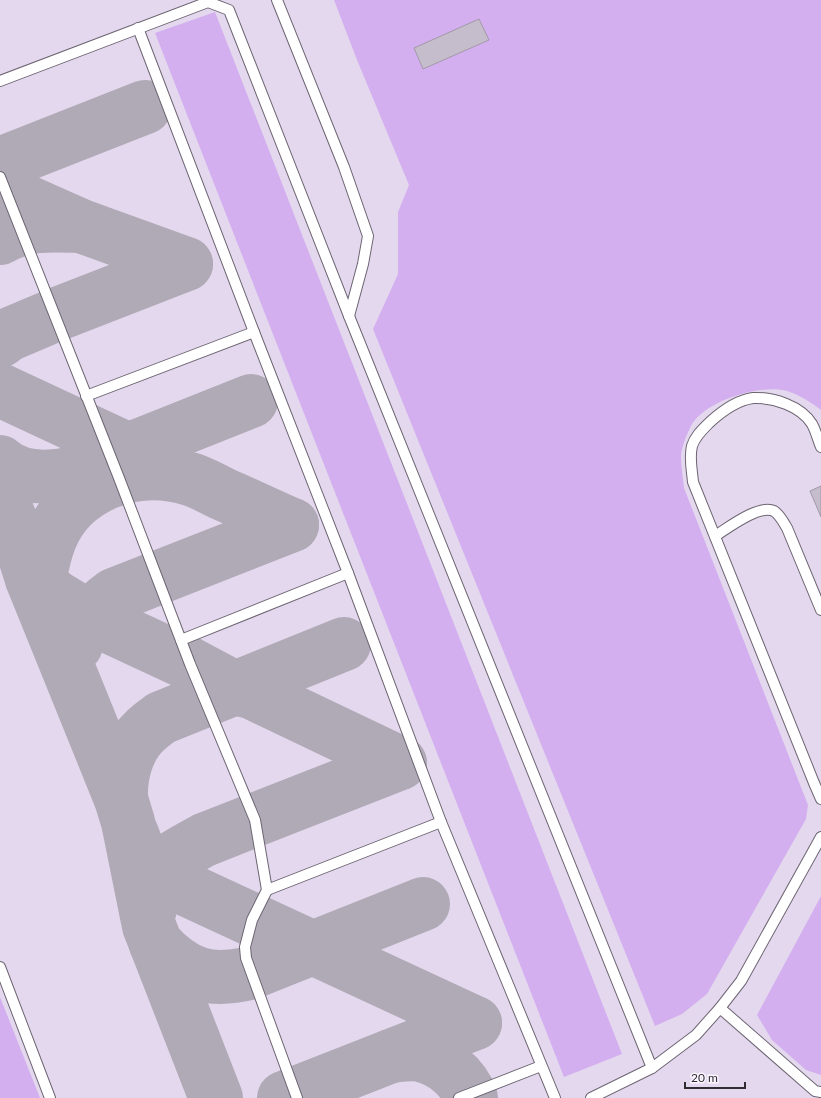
<svg xmlns="http://www.w3.org/2000/svg" width="821" height="1098" font-family="Lato,sans-serif">
<style>
.built{fill:#e4d8ee}
.green{fill:#d4afef}
.lines{fill:none;stroke-linecap:round;stroke-linejoin:round}
.taxiway{stroke:#b0aab6;stroke-width:54}
.building{fill:#c5bdcc;stroke:#a199a8}
.lane-casing{stroke:#6d6572;stroke-width:12}
.lane{stroke:#fff;stroke-width:10}
</style>
<rect width="100%" height="100%" fill="#efe7f6"/>
<rect class="built" x="0" y="0" width="821" height="1098"/>
<g class="green">
<path d="M334 0H821V410C812 403 798 394 787 391 761 383 701 402 690 428 686 436 681 449 681 457 681 467 683 478 684 488L808 805 806 819 707 994 682 1014 655 1026 373 329 398 274V212L409 185 357 60Z"/>
<path d="M215 12 622 1054 564 1077 155 33Z"/>
<path d="M821 896V1075L806 1070 772 1040 757 1015Z"/>
<path d="M0 997 40 1098H0Z"/>
</g>
<g class="lines">
<g class="taxiway">
<path d="M0 164 145 107"/>
<path d="M0 190 81 226 186 264"/>
<path d="M0 238C26 223 51 225 81 226"/>
<path d="M0 341 8 335 55 315 186 264"/>
<path d="M0 390 148 459"/>
<path d="M0 462C17 478 44 478 65 475L251 401"/>
<path d="M0 494 24 554 32 579 121 799 128 822 149 926 216 1098"/>
<path d="M40 578C42 565 45 552 50 539 72 485 135 462 190 479 201 482 212 489 223 494 246 504 269 515 292 525"/>
<path d="M32 579 56 597 89 617 190 664 235 688 251 692 400 763"/>
<path d="M76 645C82 623 96 608 114 595L292 525"/>
<path d="M121 799C120 775 127 747 146 730 150 726 156 722 161 718L344 644"/>
<path d="M132 834 140 855 160 877 475 1023"/>
<path d="M150 909C152 890 161 868 176 856 185 850 195 845 204 840L400 763"/>
<path d="M156 944C185 975 209 983 250 973L423 904"/>
<path d="M391 1056C400 1055 411 1053 420 1055 442 1060 463 1076 471 1098"/>
<path d="M284 1098 475 1023"/>
</g>
</g>
<g class="building">
<path d="M479 19 489 40 423 69 414 48Z"/>
<path d="M821 486V517L810 491Z"/>
</g>
<g class="lines">
<g class="lane-casing">
<g id="lane">
<path d="M277 0 344 167 368 236 363 264 349 316"/>
<path d="M138 28 254 332 348 573 441 822 555 1098"/>
<path d="M0 81 208 2 229 10 349 316 652 1068"/>
<path d="M0 177 119 478 190 664 255 820 267 890 252 920 245 947 246 958 297 1098"/>
<path d="M86 396 254 332"/>
<path d="M821 447C818 440 816 431 812 424 801 406 773 397 753 398 738 400 721 412 710 422 703 429 695 436 692 446 689 458 692 470 693 482L814 783 821 799"/>
<path d="M715 536C728 528 759 504 774 511 780 515 784 523 787 528L821 610"/>
<path d="M181 640 348 573"/>
<path d="M267 890 441 822"/>
<path d="M0 967 50 1098"/>
<path d="M720 1008 741 981 821 837"/>
<path d="M459 1098 541 1066"/>
<path d="M591 1098 652 1068 696 1035 720 1008 815 1091 821 1092"/>
</g>
</g>
<use href="#lane" class="lane"/>
</g>
<path d="M685 1082v6h60v-6" fill="none" stroke="#302d32" stroke-width="2"/>
<text x="691" y="1082" font-size="12" fill="#302d32" stroke="#faf5ff" stroke-width="3" paint-order="stroke">20 m</text>
</svg>
